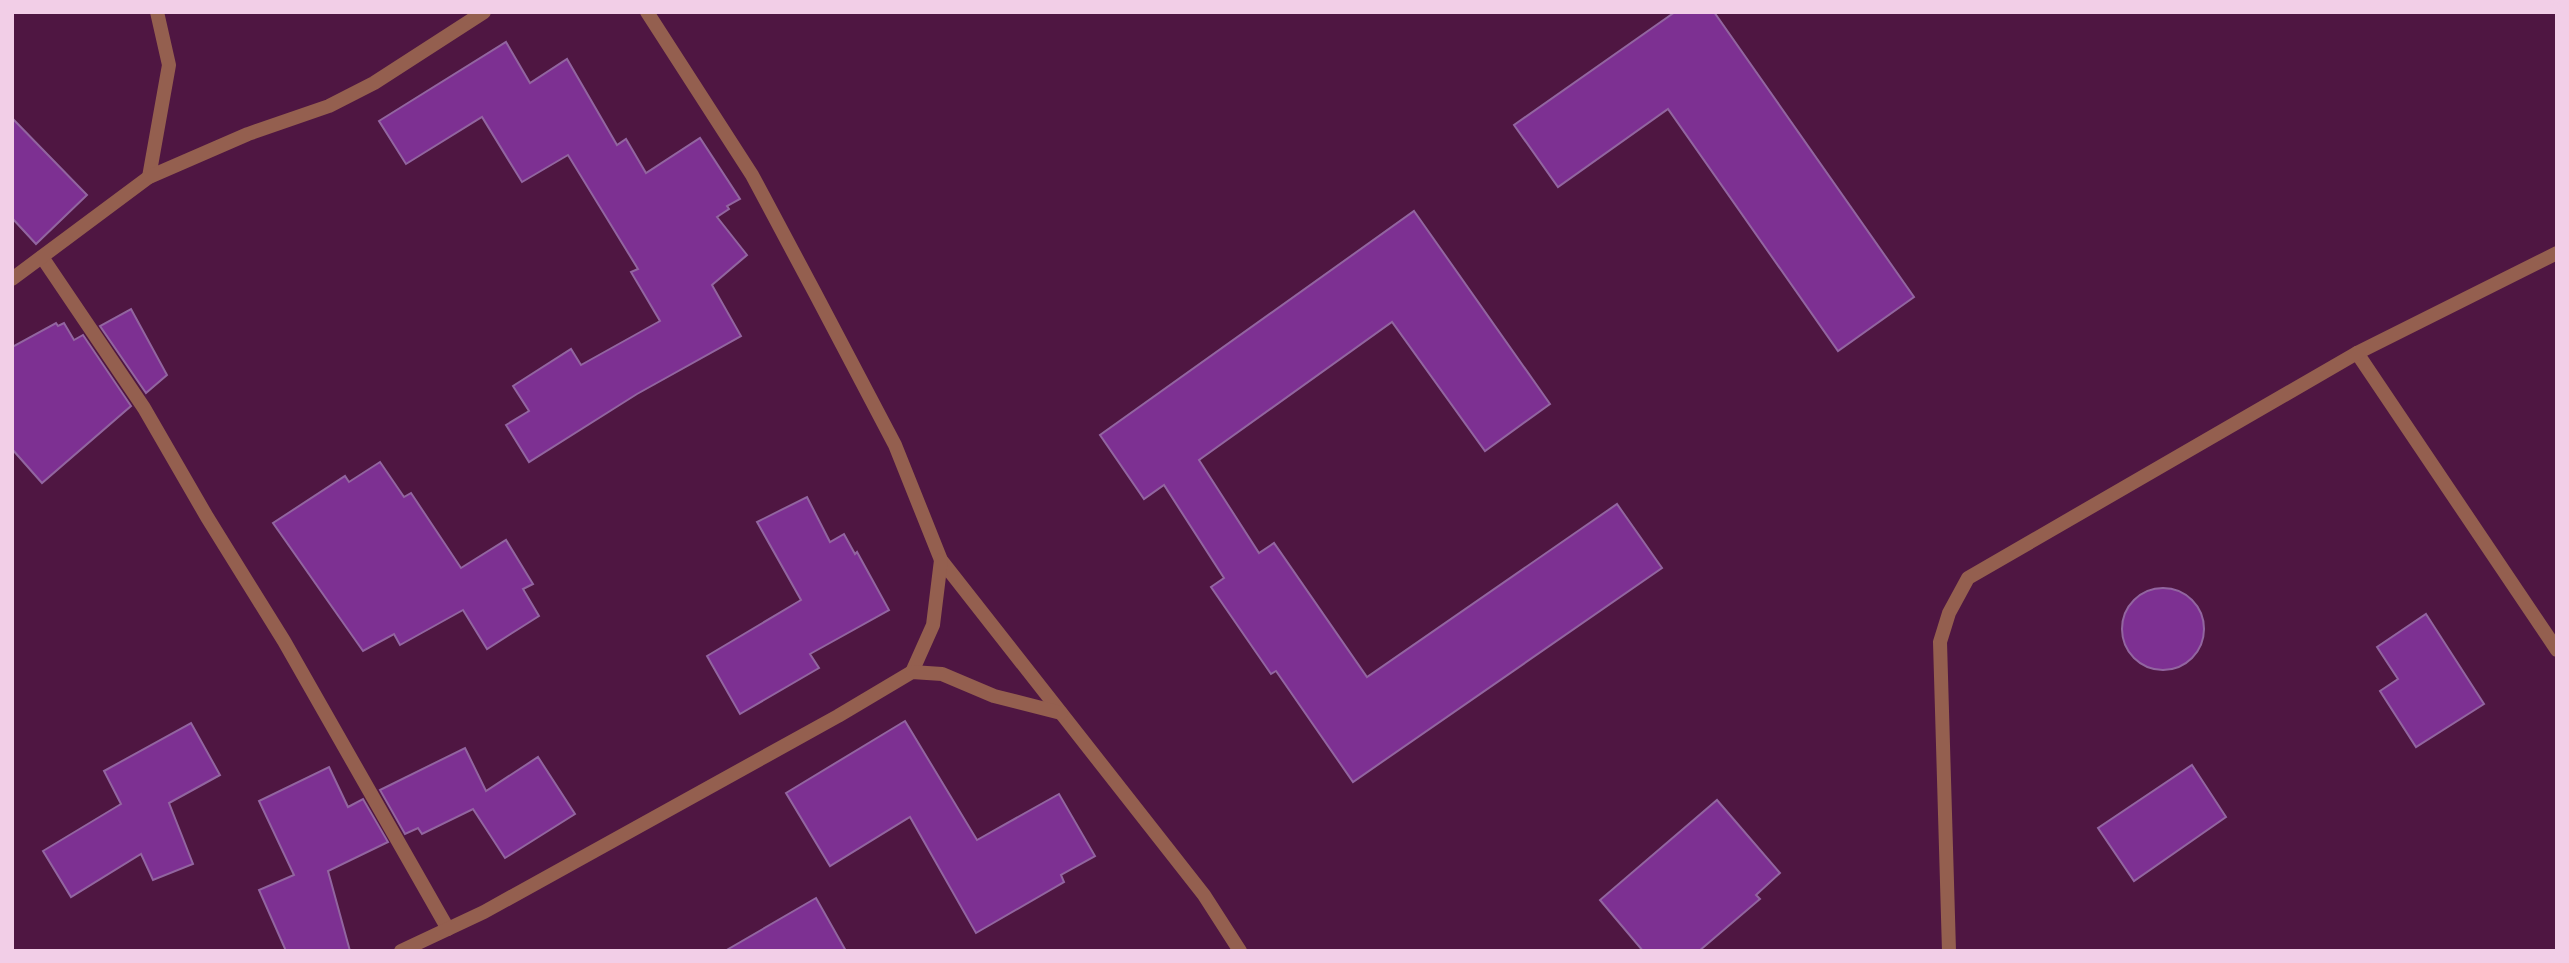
<svg xmlns="http://www.w3.org/2000/svg" width="2569" height="963" font-family="Lato,sans-serif">
<style>
.building{fill:#7d3092;stroke:#9265a0;stroke-width:2}
.lines{fill:none;stroke-linecap:round;stroke-linejoin:round}
.lane{stroke:#945f4f;stroke-width:14}
.street{stroke:#945f4f;stroke-width:14}
</style>
<rect width="100%" height="100%" fill="#4f1642"/>
<g class="building">
<path d="M1675 12H1714L1914 297 1838 351 1668 109 1558 187 1514 125Z"/>
<path d="M506 42 530 83 567 59 617 145 626 139 646 173 700 138 740 199 727 206 729 209 717 217 747 255 712 285 741 336 637 394 529 462 506 425 529 411 513 386 571 349 581 365 660 321 631 272 638 269 568 155 522 182 482 117 406 164 379 121Z"/>
<path d="M12 118 87 195 36 244 12 218Z"/>
<path d="M1414 211 1550 404 1485 451 1392 322 1199 460 1259 553 1274 543 1367 677 1617 504 1662 568 1353 782 1276 671 1271 674 1211 587 1224 578 1164 485 1144 499 1100 435Z"/>
<path d="M131 309 167 375 146 393 100 326Z"/>
<path d="M56 323 58 326 64 323 74 340 83 335 131 406 42 483 12 449V347Z"/>
<path d="M380 462 404 497 411 493 461 568 506 540 533 584 523 589 539 616 487 649 463 610 400 645 394 634 363 651 273 523 345 476 349 482Z"/>
<path d="M807 497 830 542 844 534 855 554 857 552 889 610 810 654 819 668 740 714 707 656 801 600 757 522Z"/>
<circle cx="2163" cy="629" r="41"/>
<path d="M2426 614 2484 704 2416 747 2380 691 2398 679 2377 647Z"/>
<path d="M905 721 977 840 1059 794 1095 856 1061 875 1064 882 976 933 910 817 830 866 786 793Z"/>
<path d="M191 723 220 775 169 803 193 864 153 880 141 854 71 897 43 851 121 804 104 771Z"/>
<path d="M465 748 486 791 538 757 575 814 505 858 473 809 422 834 418 828 405 834 380 790Z"/>
<path d="M2192 765 2226 817 2134 881 2098 828Z"/>
<path d="M329 767 348 807 363 799 388 842 328 871 350 951H286L259 890 294 875 259 801Z"/>
<path d="M1717 800 1780 873 1756 895 1760 899 1699 951H1643L1600 900Z"/>
<path d="M816 898 846 951H725Z"/>
</g>
<g class="lines">
<path class="lane" d="M149 177 169 65 157 12"/>
<g class="street">
<path d="M647 12 752 175 815 293 895 445 941 560 1204 895 1240 951"/>
<path d="M42 257 144 408 207 517 284 641 448 929"/>
<path d="M12 279 149 177 248 134 329 106 374 83 484 12"/>
<path d="M2357 353 2557 650"/>
<path d="M912 672 933 625 941 560"/>
<path d="M401 951 484 912 838 716 912 672 942 674 994 696 1061 713"/>
<path d="M1949 951 1940 642 1949 613 1968 578 2357 353 2557 253"/>
</g>
</g>
<rect width="2569" height="963" fill="none" stroke="#f2cee7" stroke-width="28"/>
</svg>
